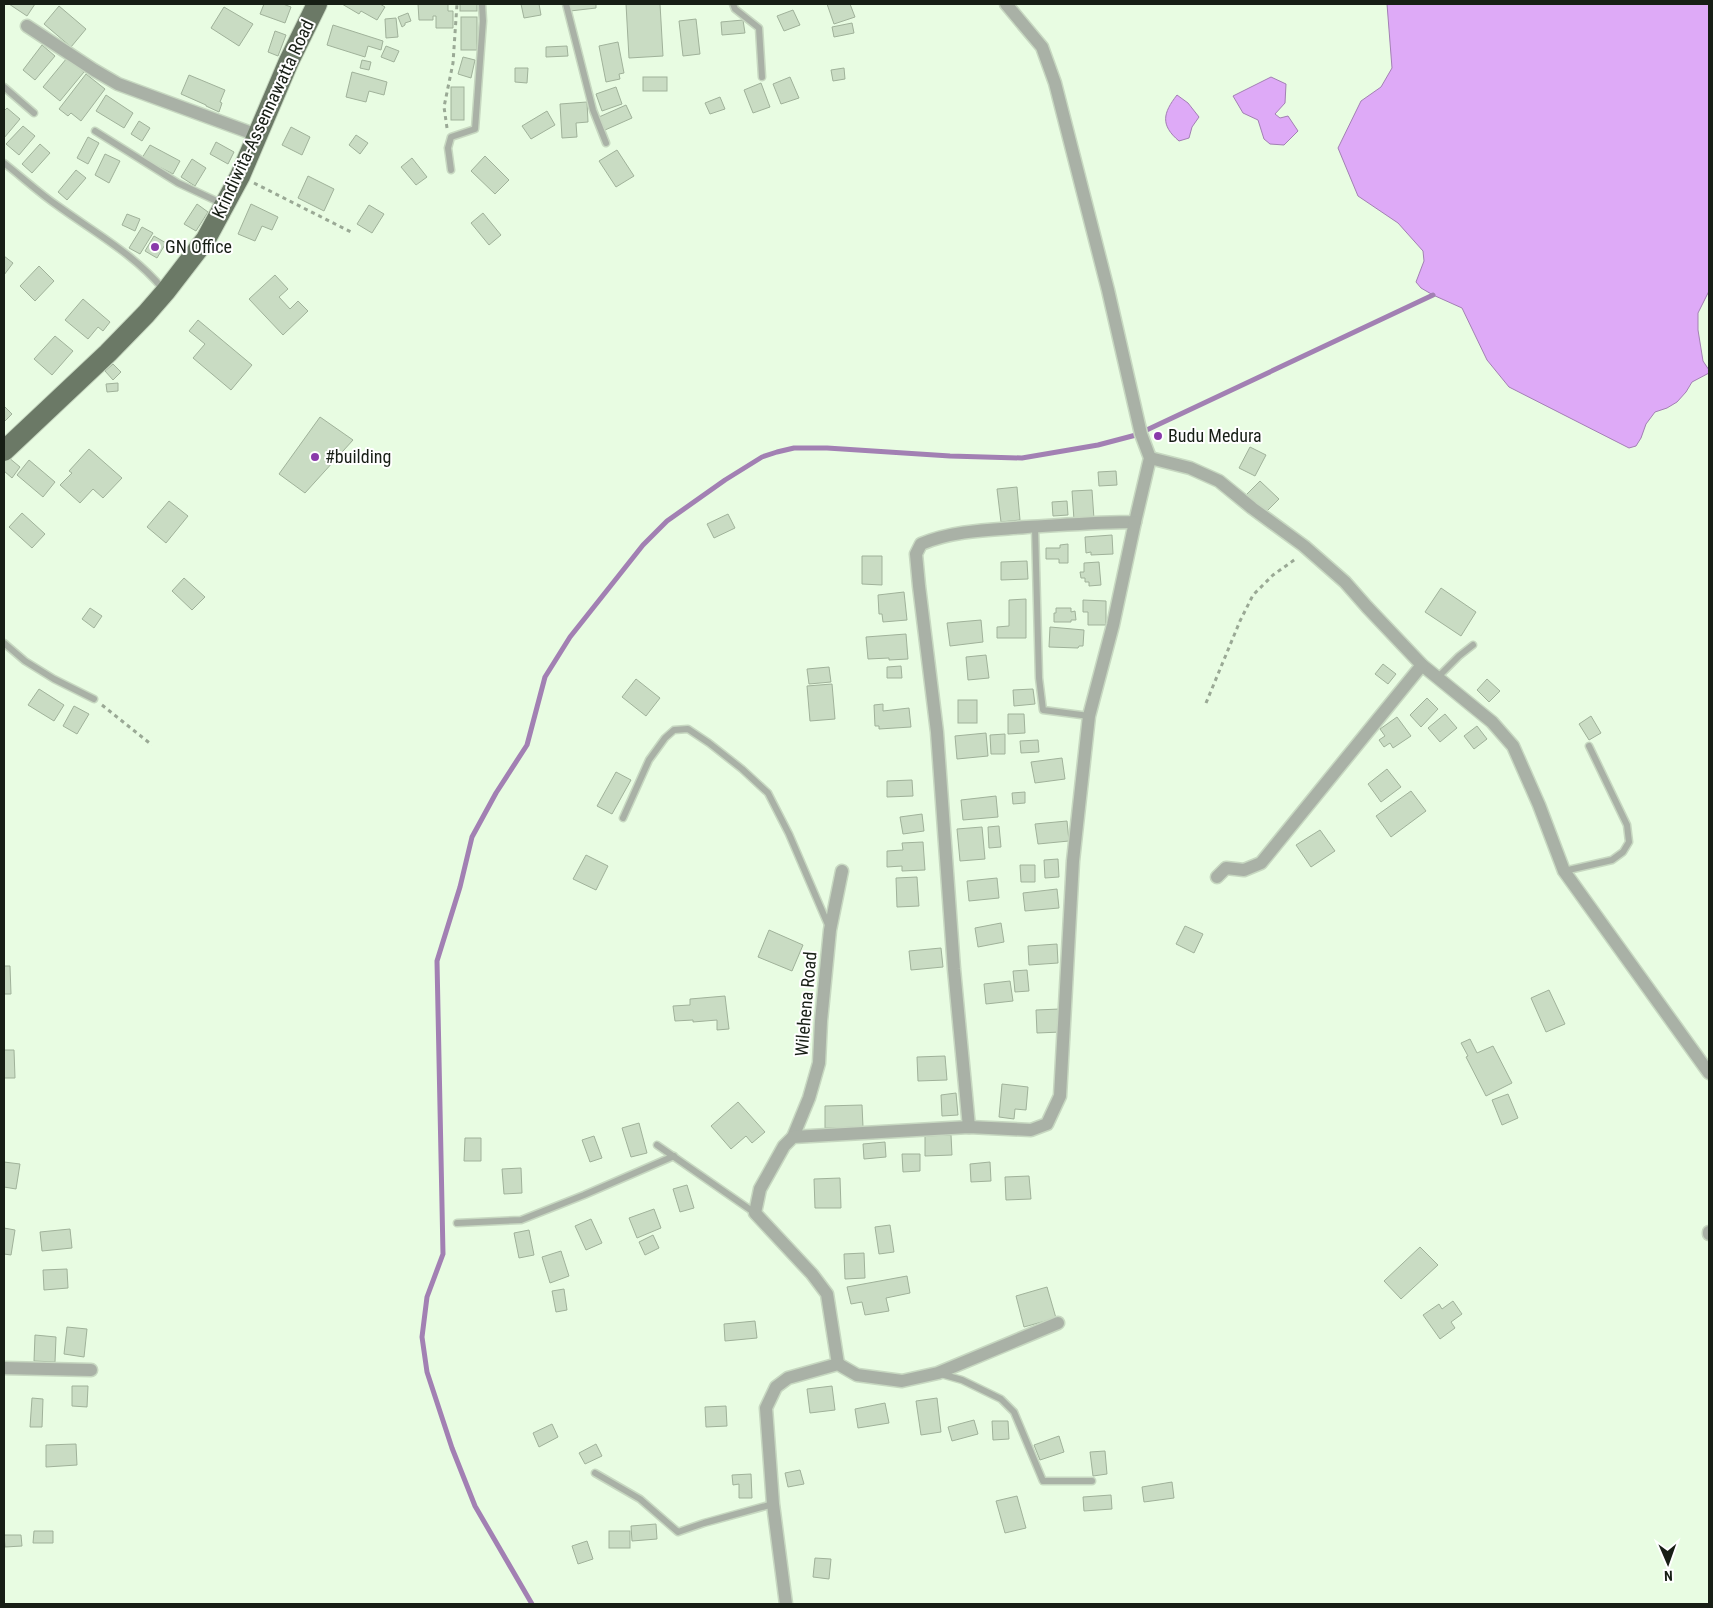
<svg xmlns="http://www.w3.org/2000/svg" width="1713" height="1608" font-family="'Roboto Condensed',sans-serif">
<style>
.water{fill:#deaaf7;stroke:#a280b3}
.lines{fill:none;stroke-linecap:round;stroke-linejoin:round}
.stream{stroke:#a280b3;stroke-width:5}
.building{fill:#c9dcc3;stroke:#a0b29a}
.lane-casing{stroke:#c7d8c1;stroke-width:9}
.street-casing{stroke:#c7d8c1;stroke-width:15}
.primary-casing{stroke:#c7d8c1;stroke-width:22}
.path{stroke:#9aa995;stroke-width:3;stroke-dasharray:4 4;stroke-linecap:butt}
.lane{stroke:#a9b1a6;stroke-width:6}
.street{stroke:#a9b1a6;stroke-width:12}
.primary{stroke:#6b7966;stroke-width:20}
.poi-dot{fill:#893aaa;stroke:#fff;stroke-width:2}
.labels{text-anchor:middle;stroke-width:4;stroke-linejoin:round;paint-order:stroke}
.street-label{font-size:18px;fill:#171e15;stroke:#fff}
.poi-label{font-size:18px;fill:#171e15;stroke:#fff;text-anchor:start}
</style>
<rect width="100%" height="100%" fill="#e8fce2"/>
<g class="water">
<path d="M1387 4H1709V291L1698 313V330L1703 361 1709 370V373L1692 382 1686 392 1677 402 1667 408 1655 412 1646 424 1641 438 1636 446 1629 448 1509 387 1487 360 1462 308 1433 295 1421 288 1416 282 1424 261 1423 251 1398 223 1358 196 1338 148 1361 101 1381 87 1392 68Z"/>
<path d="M1271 77 1286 84 1285 103 1275 114 1280 118 1288 116 1298 131 1284 145 1270 144 1264 139 1258 120 1243 113 1233 96Z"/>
<path d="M1177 95 1188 103 1199 117 1192 127 1189 138 1179 141C1160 125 1163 113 1177 95Z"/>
</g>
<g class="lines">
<path class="stream" d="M532 1604 475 1506 452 1448 427 1372 422 1337 427 1297 443 1254 437 961 460 887 472 837 496 793 527 745 545 677 570 637 643 545 667 521 725 480 762 457 777 452 794 448H827L950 456 1022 458 1098 445 1136 435 1433 295"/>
</g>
<g class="building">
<path d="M9 4H35L27 16Z"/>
<path d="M264 4H283L291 7 285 23 260 14Z"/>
<path d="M342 4H380L385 7 377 20 361 11 359 14Z"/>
<path d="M418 4H448V11H453V28H436V16H433V20H419Z"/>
<rect x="460" y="4" width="17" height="7"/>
<path d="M521 4H539L541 15 524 18Z"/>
<path d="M570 4H596V8L570 11Z"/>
<path d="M626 4H660L663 56 629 58Z"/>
<path d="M827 4H850L855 17 834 24Z"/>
<path d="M59 6 86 29 71 47 44 24Z"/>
<path d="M224 7 253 24 239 46 211 28Z"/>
<path d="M793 10 800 25 784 31 777 16Z"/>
<path d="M408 13 411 21 405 23V25L402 27 398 17Z"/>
<rect x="461" y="17" width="16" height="33"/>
<path d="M396 18 398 37 386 38 385 19Z"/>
<path d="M696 19 700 54 683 56 679 21Z"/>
<path d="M743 20 745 33 722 35 721 22Z"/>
<path d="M852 23 854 33 834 37 832 27Z"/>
<path d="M333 25 383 41 381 50 368 46 365 57 327 45Z"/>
<path d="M275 31 286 35 278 56 268 52Z"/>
<path d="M618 42 624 73 619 74 620 79 606 82 599 46Z"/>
<path d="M42 45 55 56 35 80 23 70Z"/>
<path d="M386 46 399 51 394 62 381 57Z"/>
<path d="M567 46 568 56 546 57V47Z"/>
<path d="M463 57 475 60 471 78 458 74Z"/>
<path d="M67 58 84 72 60 101 43 87Z"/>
<path d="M362 60 371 62 369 70 360 68Z"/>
<path d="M515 68H528L527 83 515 82Z"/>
<path d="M844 68 845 79 833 81 831 70Z"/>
<path d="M352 72 387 82 384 95 369 91 366 102 346 97Z"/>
<path d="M86 74 105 89 81 121 71 113 68 116 59 109Z"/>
<path d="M189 75 225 90 220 102 222 103 219 112 206 106V105L181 94Z"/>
<rect x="643" y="77" width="24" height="14"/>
<path d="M790 77 799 98 781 104 773 84Z"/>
<path d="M761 83 770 107 753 113 744 90Z"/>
<rect x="451" y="87" width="13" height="33"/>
<path d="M616 87 622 104 602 111 596 94Z"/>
<path d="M106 95 133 113 124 128 96 111Z"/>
<path d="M720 97 725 109 710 114 705 103Z"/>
<path d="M587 102 588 122 576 123 577 137 562 138 560 104Z"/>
<path d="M626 105 632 118 605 130 599 117Z"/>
<path d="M7 108 20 119 4 138V111Z"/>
<path d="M547 111 555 125 531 139 522 126Z"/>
<path d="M139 121 150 128 142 141 131 134Z"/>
<path d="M23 126 35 136 19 155 6 144Z"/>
<path d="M291 127 310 137 302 155 282 145Z"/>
<path d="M356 135 368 143 360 154 349 145Z"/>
<path d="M88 137 99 143 88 164 77 158Z"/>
<path d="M216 142 234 152 228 164 210 154Z"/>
<path d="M40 144 50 153 32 173 22 164Z"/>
<path d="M150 145 180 161 173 174 142 158Z"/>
<path d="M617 150 634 176 616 187 599 161Z"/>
<path d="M105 154 120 161 109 183 95 175Z"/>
<path d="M485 156 509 180 495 194 471 171Z"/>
<path d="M412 158 427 177 416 185 401 167Z"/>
<path d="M192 159 206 168 195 186 181 177Z"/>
<path d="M76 170 86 178 67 200 58 192Z"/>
<path d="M308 176 334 189 324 211 298 198Z"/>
<path d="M197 204 208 212 196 231 184 224Z"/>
<path d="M251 204 278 217 272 230 262 226 255 241 238 234Z"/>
<path d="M369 205 384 214 372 233 357 224Z"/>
<path d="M483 213 501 235 489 245 471 223Z"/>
<path d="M127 214 140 219 135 231 122 225Z"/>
<path d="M142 227 153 233 140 254 129 248Z"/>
<path d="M154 236 166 243 157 258 145 251Z"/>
<path d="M4 256 13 263 4 275Z"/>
<path d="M39 266 54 281 35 301 20 286Z"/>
<path d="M275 275 288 289 279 297 290 309 298 301 308 311 283 335 249 299Z"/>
<path d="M83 299 110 322 103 331 98 327 88 339 65 320Z"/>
<path d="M198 320 252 365 231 390 193 358 205 344 189 331Z"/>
<path d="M55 336 73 351 52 375 34 359Z"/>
<path d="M113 364 121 372 113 380 105 371Z"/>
<path d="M118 383V391L107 392 106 384Z"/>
<path d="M4 406 12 414 4 422Z"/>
<path d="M320 417 353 440 305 493 279 474Z"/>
<path d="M1250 447 1266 455 1255 476 1239 468Z"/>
<path d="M89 449 122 478 103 498 93 489 80 503 60 485 72 473 69 471Z"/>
<path d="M8 457 20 467 12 478 4 471V462Z"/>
<path d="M29 460 55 482 43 497 17 475Z"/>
<path d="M1116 471 1117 485 1099 486 1098 472Z"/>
<path d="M1260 481 1279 499 1265 513 1246 495Z"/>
<path d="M1017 487 1020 520 1001 522 997 489Z"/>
<path d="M1092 490 1094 519 1074 520 1072 491Z"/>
<path d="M169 501 188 516 166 543 147 527Z"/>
<path d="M1067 501 1068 515 1053 516 1052 502Z"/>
<path d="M22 513 45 534 32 548 9 527Z"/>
<path d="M728 514 735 528 714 538 707 524Z"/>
<path d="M1112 535 1113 554 1091 555V552L1086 553 1085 537Z"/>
<path d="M1068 544V563H1059V559H1046V548H1060V545Z"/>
<path d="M862 556H882V585L862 584Z"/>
<path d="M1027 561 1028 579 1001 580V562Z"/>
<path d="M1099 562 1101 585 1089 586V582H1085V578H1081L1080 572H1084V563Z"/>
<path d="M184 578 205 597 192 610 172 591Z"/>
<path d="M1441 588 1476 612 1461 636 1425 612Z"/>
<path d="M904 592 907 620 883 622 882 614H879L878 595Z"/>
<path d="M1026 599V638H997V627L1009 626V600Z"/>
<path d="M1083 600 1106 601V625H1088V612H1083Z"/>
<path d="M90 608 102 616 94 628 82 619Z"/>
<path d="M1056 608H1071V612L1075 611 1076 620H1071V622H1054V613H1056Z"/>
<path d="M981 620 983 642 950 646 947 623Z"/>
<path d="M1050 627 1084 630 1083 646H1079L1078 648 1049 647Z"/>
<path d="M906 634 908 659 889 660V658L868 659 866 637Z"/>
<path d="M986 655 989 678 968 680 966 657Z"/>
<path d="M1383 664 1396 674 1388 684 1375 674Z"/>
<path d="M901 666 902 678H887V667Z"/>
<path d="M829 667 831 682 809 684 807 669Z"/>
<path d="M636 679 660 698 646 716 622 697Z"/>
<path d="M1487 679 1500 691 1489 702 1477 690Z"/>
<path d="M832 684 835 719 810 721 807 686Z"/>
<path d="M39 689 64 705 54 721 28 705Z"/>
<path d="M1033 689 1035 704 1014 706 1013 690Z"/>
<path d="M1427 698 1438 709 1421 727 1410 715Z"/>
<rect x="958" y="700" width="19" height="23"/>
<path d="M883 704V711L909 708 911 727 879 729V726H875L874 705Z"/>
<path d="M74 706 89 714 77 734 63 726Z"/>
<path d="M1008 714H1024L1025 733 1008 734Z"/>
<path d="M1445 714 1457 728 1440 742 1428 728Z"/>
<path d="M1591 716 1601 733 1589 740 1579 724Z"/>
<path d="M1397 717 1411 736 1393 748 1390 743 1384 747 1379 740 1385 736 1380 729Z"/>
<path d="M1477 726 1487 739 1474 749 1464 736Z"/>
<path d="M986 733 988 756 957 759 955 736Z"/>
<path d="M1005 734V754H991L990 735Z"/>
<path d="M1038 740 1039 752 1021 753 1020 741Z"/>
<path d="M1062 758 1065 779 1035 783 1031 762Z"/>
<path d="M1387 769 1401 787 1381 802 1368 784Z"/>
<path d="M616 772 631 780 612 814 597 806Z"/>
<path d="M912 780 913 796 887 797V781Z"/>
<path d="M1411 791 1426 811 1391 837 1376 816Z"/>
<path d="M1025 792V803L1013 804 1012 793Z"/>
<path d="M996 796 998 817 963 820 961 800Z"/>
<path d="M922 814 924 831 903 834 900 817Z"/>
<path d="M1067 821 1069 841 1038 844 1035 824Z"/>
<path d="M999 826 1001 847 989 848 988 827Z"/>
<path d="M982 827 985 859 960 861 957 829Z"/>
<path d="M1320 830 1335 851 1311 867 1296 845Z"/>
<path d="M923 842 925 870 902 871V866L887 867V851L903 850 902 843Z"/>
<path d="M586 855 608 866 596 890 573 879Z"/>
<path d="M1058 859 1059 877 1045 878 1044 860Z"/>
<path d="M1020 865H1035V882H1021Z"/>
<path d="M917 877 919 906 897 907 896 878Z"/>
<path d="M997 878 999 898 969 901 967 881Z"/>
<path d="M1057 889 1059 908 1025 911 1023 893Z"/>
<path d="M1001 923 1004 942 978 947 975 928Z"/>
<path d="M1185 926 1203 934 1194 953 1176 944Z"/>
<path d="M769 930 803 945 792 971 758 957Z"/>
<path d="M1057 944 1058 963 1029 965 1028 946Z"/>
<path d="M941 948 943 967 911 970 909 951Z"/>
<path d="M4 966H10L11 994H4Z"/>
<path d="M1027 970 1029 991 1015 992 1013 971Z"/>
<path d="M1010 981 1013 1001 986 1004 984 984Z"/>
<path d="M1549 990 1565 1024 1546 1032 1531 998Z"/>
<path d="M725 996 729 1029 717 1030V1020L693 1022V1020L675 1021 673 1006 690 1005V999Z"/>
<path d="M1060 1009 1061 1032 1037 1033 1036 1010Z"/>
<path d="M1470 1039 1477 1053 1493 1046 1512 1083 1486 1096 1466 1057 1468 1056 1461 1043Z"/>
<path d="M4 1050H14L15 1078H4Z"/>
<path d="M945 1056 947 1080 918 1081 917 1057Z"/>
<path d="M1002 1084 1028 1087 1026 1110 1015 1109 1014 1119 999 1117Z"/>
<path d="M956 1093 958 1115 942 1116 941 1095Z"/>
<path d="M1508 1094 1518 1118 1502 1125 1492 1100Z"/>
<path d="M738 1102 765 1132 752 1143 746 1136 731 1149 711 1126Z"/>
<path d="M862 1105 863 1127 825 1128V1106Z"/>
<path d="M639 1123 647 1153 631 1157 622 1128Z"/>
<path d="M951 1135 952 1155 925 1156V1136Z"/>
<path d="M594 1136 602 1158 590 1162 582 1140Z"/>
<path d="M465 1138H481V1161H464Z"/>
<path d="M885 1142 886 1157 864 1159 863 1144Z"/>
<path d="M902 1154H920V1171L903 1172Z"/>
<path d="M4 1162 20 1164 16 1189 4 1187Z"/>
<path d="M990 1162 991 1181 971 1182 970 1164Z"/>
<path d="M521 1168 522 1193 504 1194 502 1169Z"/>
<path d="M1029 1176 1031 1199 1006 1200 1005 1177Z"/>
<path d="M840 1178 841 1208H815L814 1179Z"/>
<path d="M687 1185 694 1208 680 1212 673 1189Z"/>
<path d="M654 1209 661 1228 637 1238 629 1218Z"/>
<path d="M591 1219 602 1243 586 1250 575 1226Z"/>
<path d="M890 1225 894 1252 879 1254 875 1227Z"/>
<path d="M4 1228 15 1230 11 1255 4 1254Z"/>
<path d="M70 1229 72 1248 42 1251 40 1232Z"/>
<path d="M529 1230 534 1255 519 1258 514 1233Z"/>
<path d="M653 1235 659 1248 645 1255 639 1242Z"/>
<path d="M1420 1247 1438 1265 1401 1299 1384 1281Z"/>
<path d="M561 1251 569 1276 550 1283 542 1257Z"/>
<path d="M864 1253 865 1278 845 1279 844 1254Z"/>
<path d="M67 1269 68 1288 44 1290 43 1270Z"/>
<path d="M907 1276 910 1293 886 1298 889 1311 865 1315 862 1302 851 1304 847 1287Z"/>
<path d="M1047 1287 1056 1318 1024 1327 1016 1296Z"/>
<path d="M564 1289 567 1310 556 1312 552 1291Z"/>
<path d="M1453 1301 1462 1314 1451 1322 1455 1328 1440 1339 1423 1315 1439 1304 1442 1309Z"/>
<path d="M755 1321 757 1338 725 1341 724 1324Z"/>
<path d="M67 1327 87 1329 84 1357 64 1354Z"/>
<path d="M35 1335 56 1337 55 1362 34 1361Z"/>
<path d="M72 1386H88L87 1407 72 1406Z"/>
<path d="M832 1386 835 1410 810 1413 807 1389Z"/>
<path d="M32 1398 43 1399 42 1427H30Z"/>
<path d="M937 1398 941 1432 921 1435 916 1401Z"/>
<path d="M885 1403 889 1423 858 1428 855 1409Z"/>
<path d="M726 1406 727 1426 706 1427 705 1407Z"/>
<path d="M974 1420 978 1434 952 1441 948 1427Z"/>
<path d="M992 1421H1008L1009 1439 993 1440Z"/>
<path d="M552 1424 558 1437 539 1447 533 1433Z"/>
<path d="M1059 1436 1064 1452 1040 1460 1034 1445Z"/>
<path d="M76 1444 77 1465 46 1467V1445Z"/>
<path d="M596 1444 602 1456 585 1464 579 1453Z"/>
<path d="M1105 1451 1107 1474 1093 1476 1090 1452Z"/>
<path d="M800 1470 804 1484 788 1487 785 1473Z"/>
<path d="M751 1474 752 1498H739V1484L733 1485 732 1475Z"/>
<path d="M1172 1482 1174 1498 1144 1502 1142 1487Z"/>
<path d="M1111 1495 1112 1509 1084 1511 1083 1497Z"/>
<path d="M1017 1496 1026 1528 1005 1533 996 1501Z"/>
<path d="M656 1524 657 1539 632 1541 631 1526Z"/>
<path d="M34 1531H53V1543H33Z"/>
<rect x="609" y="1531" width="21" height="17"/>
<path d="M4 1535H21L22 1546 5 1547Z"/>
<path d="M587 1541 593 1559 578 1564 572 1546Z"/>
<path d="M815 1558 831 1559 829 1579 813 1577Z"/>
</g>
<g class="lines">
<g class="lane-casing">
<g id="lane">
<path d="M566 4 593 110 606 143"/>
<path d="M733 4 735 9 759 28 762 77"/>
<path d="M4 87 34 113"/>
<path d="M95 131 178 183 223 204"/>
<path d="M4 163C22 177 39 193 58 206 94 232 135 255 163 289"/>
<path d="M451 170 448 148 451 137 475 129 483 21 482 4"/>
<path d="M1035 527 1039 678 1043 710 1089 716"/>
<path d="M4 643 25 661 54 679 94 699"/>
<path d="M1437 678 1459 656 1473 645"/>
<path d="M623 818 649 760 665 738 674 730 688 729 709 743 742 769 768 793 789 834 829 927"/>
<path d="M1564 871 1612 860 1623 852 1629 842 1627 825 1589 746"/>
<path d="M657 1145 755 1213"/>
<path d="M457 1223 521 1220 584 1195 674 1156"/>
<path d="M941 1374 962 1380 1001 1399 1014 1412 1043 1481H1092"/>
<path d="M595 1473 640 1499 678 1532 704 1523 773 1504"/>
</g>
</g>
<g class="street-casing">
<g id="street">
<path d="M27 26 94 70 118 84 257 135"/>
<path d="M1150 458 1190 468 1219 481 1252 508 1304 546 1345 582 1367 607 1422 665 1492 722 1513 746 1539 805 1564 871 1709 1073"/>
<path d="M1217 877 1226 868 1244 870 1261 863 1422 665"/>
<path d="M969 1127 954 969 937 732 919 586 916 554 921 544C954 530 991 530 1027 527 1063 525 1099 522 1135 522L1150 458 1141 434 1108 290 1055 83 1042 47 1006 4"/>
<path d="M793 1137 809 1098 819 1063 821 1021 830 930 842 871"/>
<path d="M1709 1232V1234"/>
<path d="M838 1364 827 1294 812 1274 755 1213 760 1189 784 1146 793 1137 969 1127 1031 1130 1047 1124 1060 1096 1073 861 1089 716 1113 625 1135 522"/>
<path d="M4 1368 91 1370"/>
<path d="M786 1604 773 1504 766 1408 776 1387 788 1378 838 1364 857 1375 902 1381 938 1373 1058 1323"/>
</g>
</g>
<g class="primary-casing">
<path id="primary" d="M4 451 108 353 146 314 166 291 206 239 240 176 289 61 317 4"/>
</g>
<g class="path">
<path d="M447 128 444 107 453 63 457 4"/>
<path d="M254 183 353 233"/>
<path d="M1206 703 1240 621 1253 595 1273 575 1297 558"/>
<path d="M102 705 152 745"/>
</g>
<use href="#lane" class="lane"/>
<use href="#street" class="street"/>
<use href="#primary" class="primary"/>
</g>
<g class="poi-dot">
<circle cx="155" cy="247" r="5"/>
<circle cx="1158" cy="436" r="5"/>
<circle cx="315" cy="457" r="5"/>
</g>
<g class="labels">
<g class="street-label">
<text transform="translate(263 119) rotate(-65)" y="6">Krindiwita-Assennawatta Road</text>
<text transform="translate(806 1004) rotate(-85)" y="6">Wilehena Road</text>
</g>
<g class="poi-label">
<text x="165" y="253">GN Office</text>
<text x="1168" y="442">Budu Medura</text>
<text x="325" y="463">#building</text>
</g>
</g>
<rect width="1713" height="1608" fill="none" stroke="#171e15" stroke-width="10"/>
<g transform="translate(1668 1563) rotate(178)" stroke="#ffffff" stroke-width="4" paint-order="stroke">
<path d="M0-4L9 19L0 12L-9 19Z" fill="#171e15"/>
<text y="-8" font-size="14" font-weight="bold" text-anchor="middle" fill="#171e15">N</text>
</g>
</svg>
